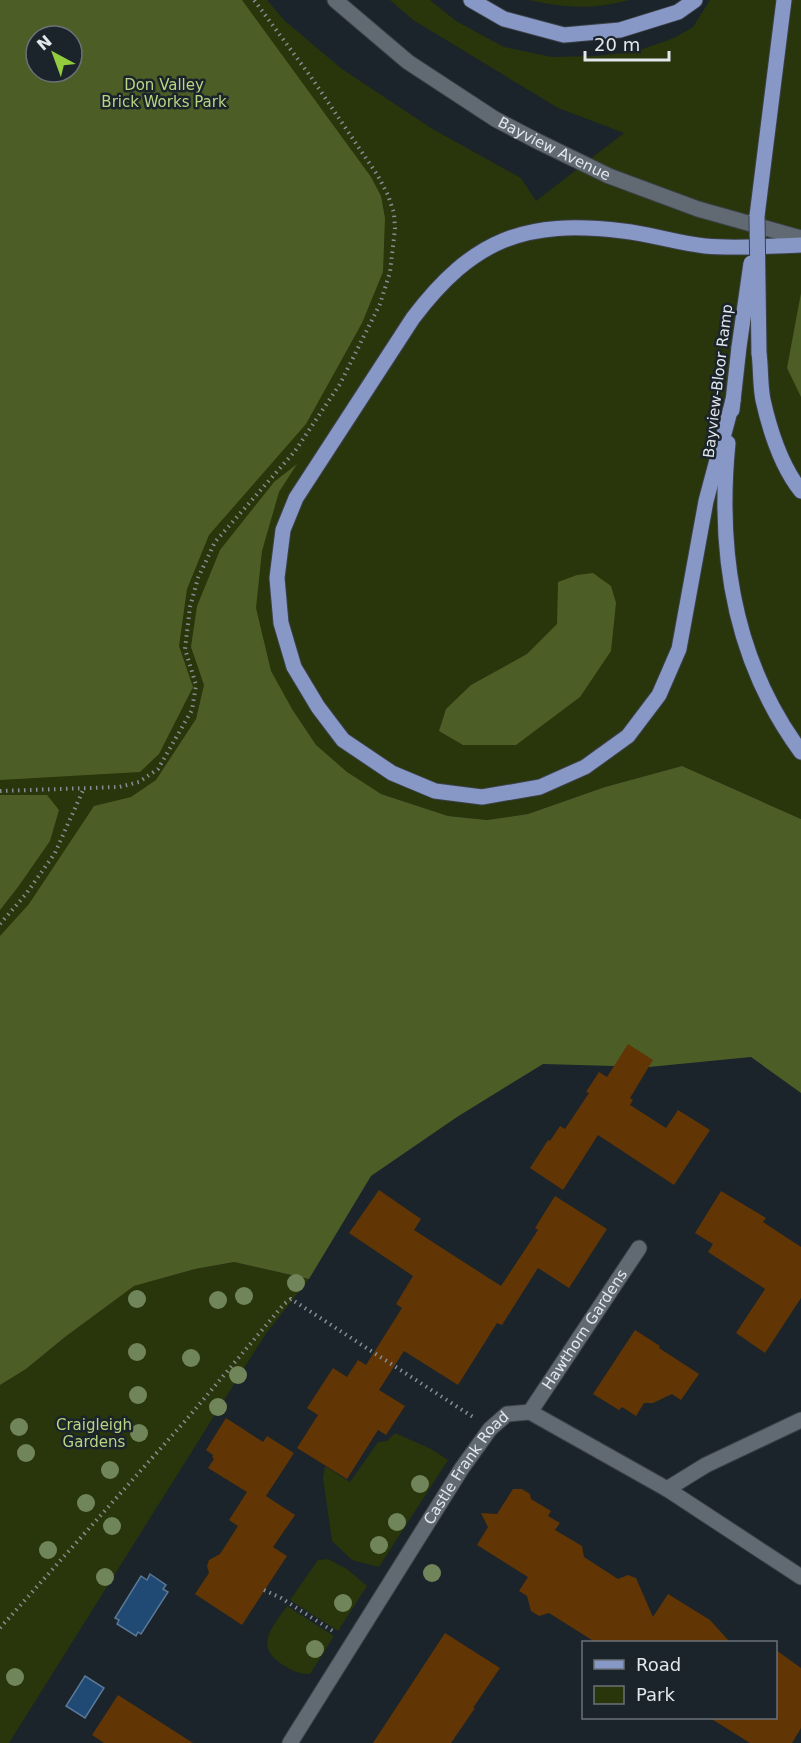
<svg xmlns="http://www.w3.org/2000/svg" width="801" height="1743" font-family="'DejaVu Sans',sans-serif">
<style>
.green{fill:#29350a;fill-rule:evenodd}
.forest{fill:#4c5e25;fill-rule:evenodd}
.water{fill:#204973;stroke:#5a7897;stroke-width:1.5}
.building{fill:#613604}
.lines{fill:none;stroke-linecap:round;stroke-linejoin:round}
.minor-casing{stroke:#3b4147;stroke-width:17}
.secondary-casing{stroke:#3b4147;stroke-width:17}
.primary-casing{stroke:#3b4147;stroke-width:17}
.path{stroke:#878d94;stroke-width:4;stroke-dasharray:1.5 4.5;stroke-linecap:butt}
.minor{stroke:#616a73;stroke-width:15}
.secondary{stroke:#616a73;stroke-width:15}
.primary{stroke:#8797c6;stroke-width:15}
.primary-bridge-casing{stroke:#3b4147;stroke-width:17;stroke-linecap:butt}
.primary-bridge{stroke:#8797c6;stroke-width:15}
.tree{fill:#71855a}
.labels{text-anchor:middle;stroke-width:5;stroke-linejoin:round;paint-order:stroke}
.park-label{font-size:15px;fill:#b8d581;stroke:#1b232b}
.street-label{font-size:15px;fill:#e2e7ec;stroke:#1b232b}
</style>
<rect width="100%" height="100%" fill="#1b232b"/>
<g class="green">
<path d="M0 0H267L285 21 342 69 431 128 521 178 536 201 624 133 558 108 413 20 390 0H430L456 21 504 47 552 57 594 56 634 52 674 38 693 27 710 0H801V819L682 766 605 787 528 814 487 820 448 816 381 794 0 1146ZM36 36H72V72H36Z"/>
<path d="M529 0H629C592 10 566 8 529 0Z"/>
<path d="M234 1262 309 1279 265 1335 9 1743H0V1385L26 1369 65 1337 133 1286 195 1269Z"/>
<path d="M395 1433 431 1449 448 1460 379 1567 352 1560 332 1541 323 1478 325 1466 350 1482 378 1442 387 1441Z"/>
<path d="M328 1559 347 1569 367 1586 338 1631 290 1600 318 1560Z"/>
<path d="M287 1606 334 1636 310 1674C298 1674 293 1671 283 1665 253 1646 272 1628 287 1606Z"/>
</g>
<g class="forest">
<path d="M0 0H242L371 177 381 196 385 218 383 272 362 323 306 424 209 535 187 589 179 646 193 687 159 754 140 772 0 780ZM36 36H72V72H36Z"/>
<path d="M801 293V397L787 368Z"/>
<path d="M297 464 279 492 262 551 256 608 271 671 292 709 316 745 347 772 381 794 448 816 487 820 528 814 605 787 682 766 801 819V1093L751 1057 649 1067 543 1064 457 1117 371 1176 309 1279 234 1262 195 1269 134 1286 65 1337 26 1369 0 1385V936L29 904 94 806 131 797 156 780 196 719 204 685 191 647 197 606 220 550 274 482Z"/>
<path d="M593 573 611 586 616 603 611 651 580 697 516 745H463L439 731 446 709 471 685 527 654 557 624 558 582 577 575Z"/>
<path d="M0 795H47L59 810 50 841 18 887 0 910Z"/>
</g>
<g class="water">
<path d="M150 1574 166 1585 163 1589 168 1592 141 1634 138 1632 136 1636 117 1624 119 1620 115 1618 141 1576 147 1580Z"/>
<path d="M85 1676 104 1688 85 1718 66 1706Z"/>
</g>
<g class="building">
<path d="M628 1044 653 1060 630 1098 633 1100 630 1105 666 1128 678 1110 710 1130 674 1185 598 1135 563 1190 530 1168 548 1140 550 1141 560 1126 565 1129 589 1093 586 1092 599 1072 607 1077Z"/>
<path d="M379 1190 421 1219 414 1230 501 1286 538 1230 535 1228 555 1196 607 1229 569 1288 538 1268 502 1325 497 1323 458 1385 404 1351 379 1390 405 1406 386 1435 378 1430 347 1479 297 1448 318 1415 307 1408 333 1368 347 1377 358 1360 366 1365 402 1308 396 1304 413 1276 349 1233Z"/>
<path d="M721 1191 766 1218 763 1222 801 1247V1298L765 1353 736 1333 765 1289 708 1252 713 1244 695 1233Z"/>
<path d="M635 1330 660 1346 659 1348 699 1374 681 1400 672 1394 653 1403H644L636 1416 622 1407 619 1410 593 1394Z"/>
<path d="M226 1418 263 1442 267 1436 294 1453 266 1496 295 1515 273 1547 287 1556 242 1625 195 1594 209 1573 207 1566 209 1560 220 1554 238 1526 229 1520 247 1492 208 1468 214 1459 212 1457 213 1455 206 1450Z"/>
<path d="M513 1489H522L530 1494 531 1499 551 1511 548 1516 560 1523 555 1530 582 1546 584 1557 618 1579 628 1575 636 1578 653 1617 668 1594 710 1620 730 1642H595L549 1613 539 1616 531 1611 527 1596 519 1591 528 1577 477 1545 488 1527 481 1513 497 1514Z"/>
<path d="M445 1633 500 1668 473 1708H475L451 1743H373Z"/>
<path d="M776 1650 801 1668V1728L792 1743H750L710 1718H776Z"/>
<path d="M118 1695 193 1743H104L92 1735Z"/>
</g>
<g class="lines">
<g class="minor-casing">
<g id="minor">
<path id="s1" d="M530 1412 639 1248"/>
<path d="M667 1489 706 1465 801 1420"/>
<path id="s2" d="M290 1743 462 1468 490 1429 507 1414 530 1412 667 1489 801 1577"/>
</g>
</g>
<g class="secondary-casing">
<g id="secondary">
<path id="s3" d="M335 0 408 62 495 119 539 142 609 176 698 209 801 238"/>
</g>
</g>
<g class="primary-casing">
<g id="primary">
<path d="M471 0 504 19 564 35 620 30 678 12 695 0"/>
<path d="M757 216 784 0"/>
<path d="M759 353C761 368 760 385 763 400 770 431 781 466 801 491"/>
<path d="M733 400 706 501 679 649 659 695 628 736 585 767 540 787 482 797 435 791 392 773 343 740 318 707 294 667 281 623 277 578 283 530 296 498 413 318C473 239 525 219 623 231 651 234 677 243 705 246 736 249 769 246 801 245"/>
<path d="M732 410 739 347"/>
<path d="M728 443C717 554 734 661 801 752"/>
</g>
</g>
<g class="path">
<path d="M0 791 119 787 139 782 158 769 192 710 196 685 185 649 190 607 198 578 215 542 295 451 340 384 380 304 390 272 395 229 394 213 388 195 378 176 311 77 254 0"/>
<path d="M0 924 26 894 55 853 84 788"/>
<path d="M264 1590 281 1598 336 1633"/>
<path d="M0 1628 186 1420 284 1304 291 1299 473 1417"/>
</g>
<use href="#minor" class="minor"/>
<use href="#secondary" class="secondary"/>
<use href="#primary" class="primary"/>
<g class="primary-bridge-casing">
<g id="primary-bridge">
<path d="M757 216 759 353"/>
<path d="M739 347 751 263"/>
</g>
</g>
<use href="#primary-bridge" class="primary-bridge"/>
</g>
<g class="tree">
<circle cx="296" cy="1283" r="9"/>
<circle cx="244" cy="1296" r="9"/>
<circle cx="137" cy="1299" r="9"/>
<circle cx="218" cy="1300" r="9"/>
<circle cx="137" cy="1352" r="9"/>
<circle cx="191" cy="1358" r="9"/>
<circle cx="238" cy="1375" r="9"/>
<circle cx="138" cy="1395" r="9"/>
<circle cx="218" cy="1407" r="9"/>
<circle cx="19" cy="1427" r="9"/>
<circle cx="139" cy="1433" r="9"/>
<circle cx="26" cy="1453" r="9"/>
<circle cx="110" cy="1470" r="9"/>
<circle cx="420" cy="1484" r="9"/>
<circle cx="86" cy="1503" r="9"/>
<circle cx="397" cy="1522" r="9"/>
<circle cx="112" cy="1526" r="9"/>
<circle cx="379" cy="1545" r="9"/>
<circle cx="48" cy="1550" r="9"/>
<circle cx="432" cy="1573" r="9"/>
<circle cx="105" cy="1577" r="9"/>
<circle cx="343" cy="1603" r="9"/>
<circle cx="315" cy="1649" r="9"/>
<circle cx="15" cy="1677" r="9"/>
</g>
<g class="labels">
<g class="park-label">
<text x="164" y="90">Don Valley<tspan x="164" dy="17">Brick Works Park</tspan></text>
<text x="94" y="1430">Craigleigh<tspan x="94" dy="17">Gardens</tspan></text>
</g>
<g class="street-label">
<text dy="5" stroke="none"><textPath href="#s3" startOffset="266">Bayview Avenue</textPath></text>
<text transform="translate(718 381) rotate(-83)" y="5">Bayview-Bloor Ramp</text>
<text dy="5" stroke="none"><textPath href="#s1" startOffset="99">Hawthorn Gardens</textPath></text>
<text dy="5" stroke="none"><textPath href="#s2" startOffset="327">Castle Frank Road</textPath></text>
</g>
</g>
<rect x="582" y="1641" width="195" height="78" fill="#1b232b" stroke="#6b7178" stroke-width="1.5"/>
<rect x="594" y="1660" width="30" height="9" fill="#8797c6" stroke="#6b7178" stroke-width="1.5"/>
<text x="636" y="1671" font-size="18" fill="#e2e7ec">Road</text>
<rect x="594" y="1686" width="30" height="18" fill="#29350a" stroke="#6b7178" stroke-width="1.5"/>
<text x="636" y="1701" font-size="18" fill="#e2e7ec">Park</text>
<g transform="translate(54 54) rotate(319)"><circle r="28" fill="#1b232b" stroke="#6b7178" stroke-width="1.5"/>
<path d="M0-4.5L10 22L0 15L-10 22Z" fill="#93cc3d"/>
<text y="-9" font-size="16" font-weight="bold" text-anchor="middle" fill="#e2e7ec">N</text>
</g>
<path d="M585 51v9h84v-9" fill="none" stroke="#e2e7ec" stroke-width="3"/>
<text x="594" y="51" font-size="18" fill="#e2e7ec" stroke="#1b232b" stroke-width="4.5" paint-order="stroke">20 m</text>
</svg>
